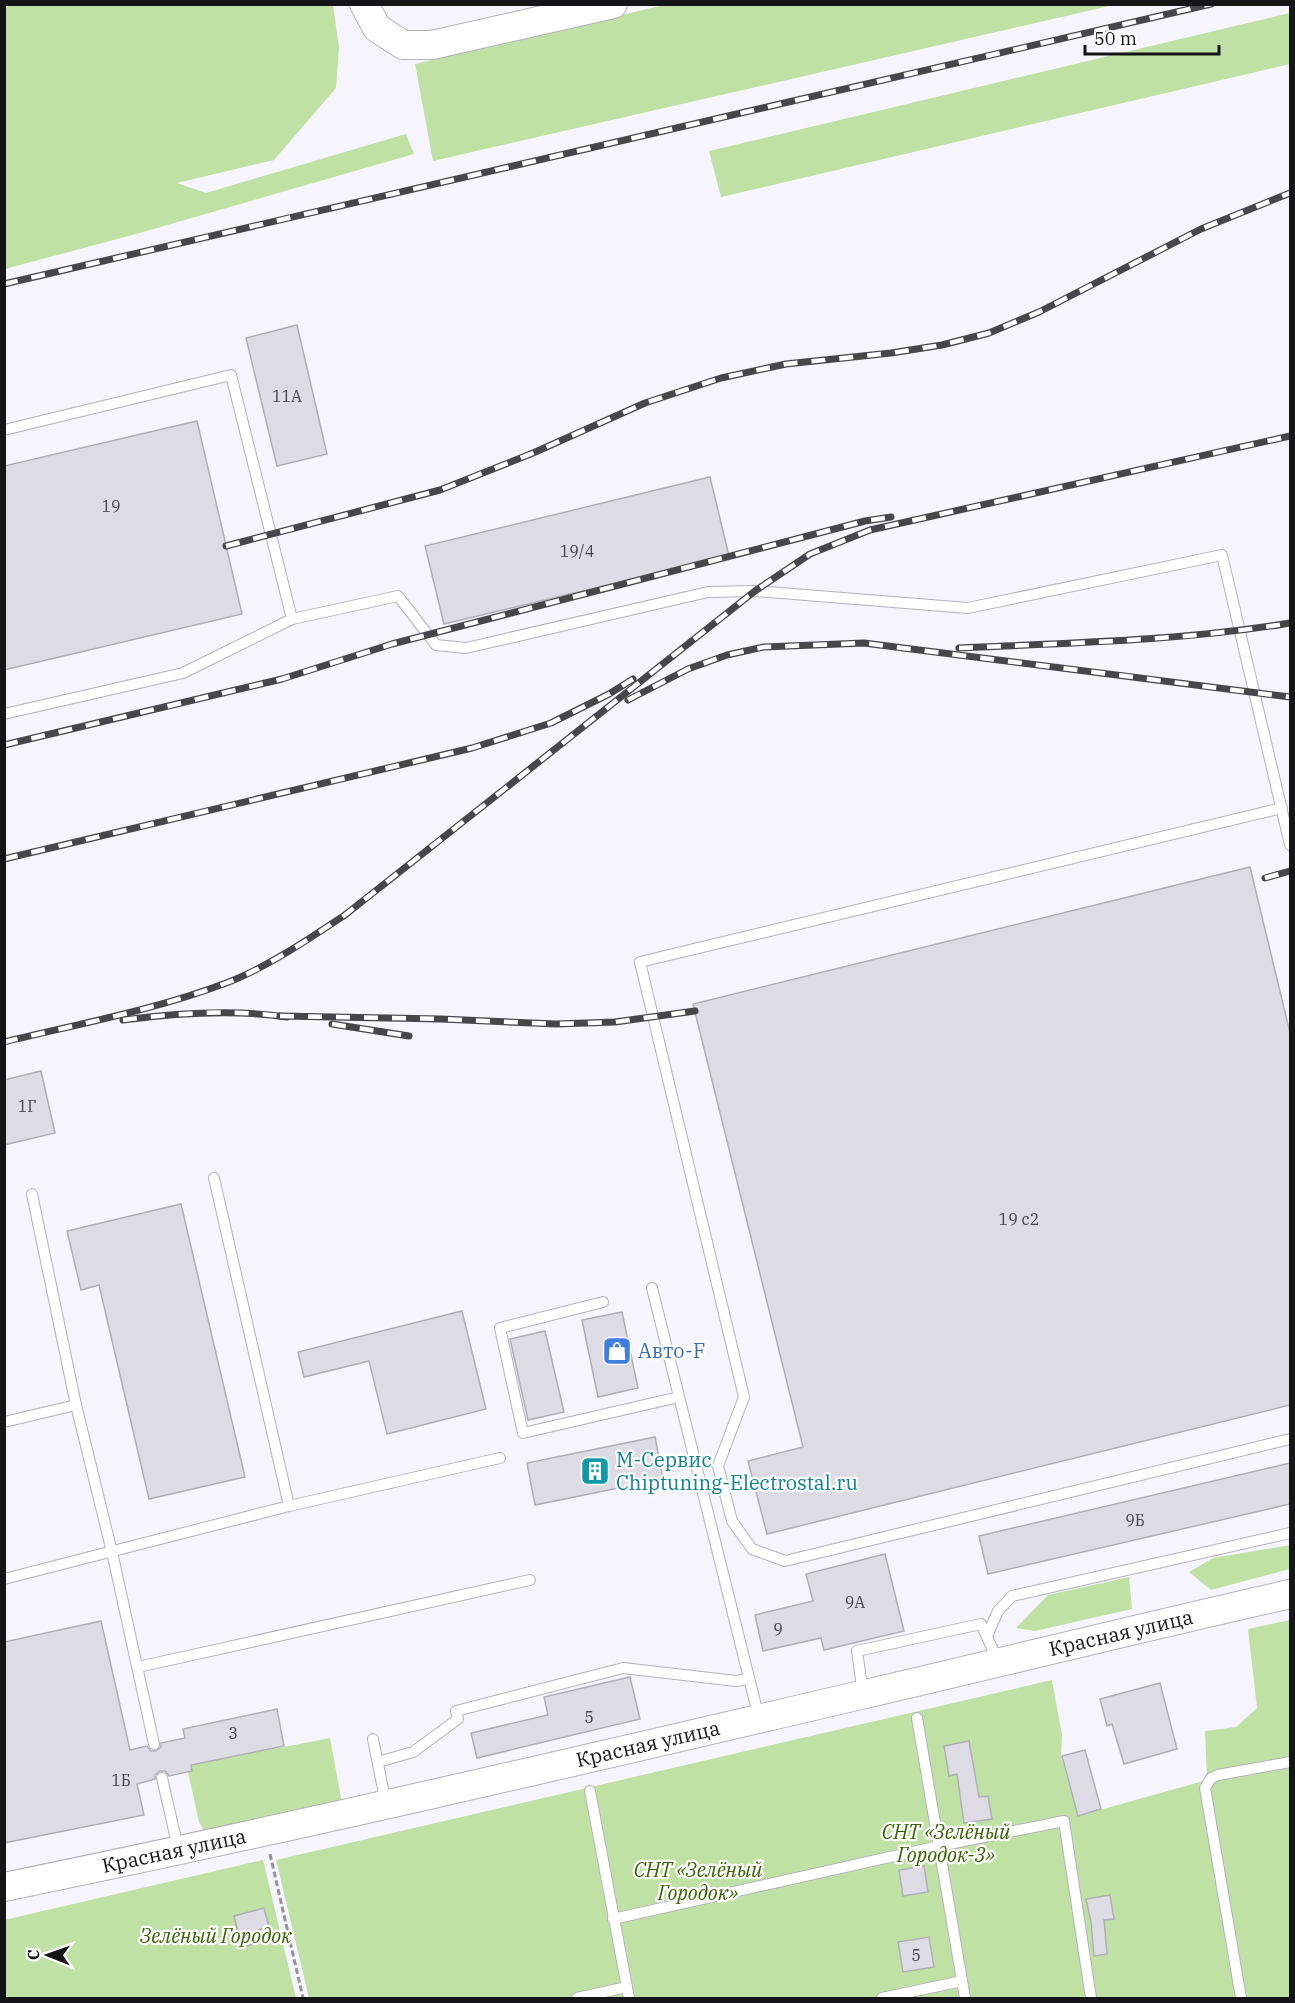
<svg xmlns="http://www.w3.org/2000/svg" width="1295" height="2003" font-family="'IBM Plex Serif',serif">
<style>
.green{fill:#bfe2a4}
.building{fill:#dddbe4;stroke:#b0afb8;stroke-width:1.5}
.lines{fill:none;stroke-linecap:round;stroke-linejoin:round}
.lane-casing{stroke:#b3b1ba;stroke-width:12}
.secondary-casing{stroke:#b3b1ba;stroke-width:30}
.path{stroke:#95949a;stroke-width:3;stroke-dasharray:6 3;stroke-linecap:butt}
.lane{stroke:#fff;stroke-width:10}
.secondary{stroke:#fff;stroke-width:28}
.rail-casing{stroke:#47474b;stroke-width:7}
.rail{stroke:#fff;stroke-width:4.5;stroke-dasharray:14;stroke-linecap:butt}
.labels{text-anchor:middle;stroke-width:4.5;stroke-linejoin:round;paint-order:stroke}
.number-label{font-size:16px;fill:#47464b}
.shop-label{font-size:20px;fill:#366cbe;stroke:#fff;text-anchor:start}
.culture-label{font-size:20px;fill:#0d838f;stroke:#fff;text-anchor:start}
.street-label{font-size:20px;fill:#151518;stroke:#fff}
.park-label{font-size:20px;font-style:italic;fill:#386200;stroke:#fff}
</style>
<rect width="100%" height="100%" fill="#f6f5fe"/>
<g class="green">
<path d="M4 5H333L339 48 336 88 274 160 177 183 206 193 406 134 414 154 136 234 5 269Z"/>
<path d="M664 5H1114L433 161 415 64Z"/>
<path d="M1290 13V64L721 197 709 151Z"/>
<path d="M1290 1545V1569L1211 1590 1189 1572 1213 1558Z"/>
<path d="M1129 1577 1132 1609 1035 1631 1016 1628 1048 1595Z"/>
<path d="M1290 1620V1998H309L276 1860 1052 1680 1062 1735 1061 1756 1078 1816 1207 1780 1205 1731 1236 1727 1257 1708 1248 1629Z"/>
<path d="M330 1738 342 1803 204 1831 199 1822 188 1772 192 1771 191 1765Z"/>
<path d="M263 1860 296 1998H5L4 1920Z"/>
</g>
<g class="building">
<path d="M297 325 327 454 277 466 246 338Z"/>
<path d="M197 421 242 614 4 670V466Z"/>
<path d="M710 477 729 556 444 624 425 546Z"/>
<path d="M1250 867 1290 1033V1405L767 1534 748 1461 803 1447 693 1004Z"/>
<path d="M41 1071 55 1133 4 1145V1080Z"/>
<path d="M181 1204 245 1477 149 1499 99 1285 81 1290 67 1231Z"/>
<path d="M462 1311 486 1409 387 1434 369 1361 304 1377 298 1352Z"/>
<path d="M622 1312 638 1388 598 1397 582 1320Z"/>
<path d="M545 1331 564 1412 528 1420 510 1339Z"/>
<path d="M655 1437 663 1479 535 1505 527 1463Z"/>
<path d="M1290 1463V1504L988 1574 979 1536Z"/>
<path d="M885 1554 904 1631 824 1650 821 1638 763 1651 755 1615 813 1601 806 1574Z"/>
<path d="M101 1621 130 1750 147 1746 151 1751H156L161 1747V1743L185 1738 183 1729 277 1709 284 1746 191 1765 192 1771 169 1776 165 1771H160L155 1775V1779L137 1784 144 1815 4 1843V1642Z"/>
<path d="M630 1677 640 1719 477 1758 471 1733 548 1715 544 1697Z"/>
<path d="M1160 1683 1177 1749 1124 1764 1112 1724 1107 1726 1100 1699Z"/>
<path d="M969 1741 979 1797 988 1796 992 1819 964 1823 957 1774 949 1776 944 1746Z"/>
<path d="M1085 1750 1101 1809 1078 1816 1062 1756Z"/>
<path d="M924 1866 928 1892 903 1896 899 1870Z"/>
<path d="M1110 1895 1114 1919 1104 1920 1107 1954 1094 1956 1091 1922 1086 1899Z"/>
<path d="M264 1908 269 1927 258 1930 261 1942 242 1947 234 1916Z"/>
<path d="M929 1937 934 1967 903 1972 898 1942Z"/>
</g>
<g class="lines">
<g class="lane-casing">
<g id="lane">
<path d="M4 430 231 375 292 619 398 596 436 645 466 648 708 592 755 591 968 608 1222 555 1290 845"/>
<path d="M4 714 183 673 292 619"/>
<path d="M1282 808 640 962 744 1397 718 1466 732 1521 752 1549 785 1561 1290 1439"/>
<path d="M214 1178 289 1506"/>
<path d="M32 1194 76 1405 112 1552 154 1744"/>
<path d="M652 1288 759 1718"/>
<path d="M603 1302 500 1328 523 1433 679 1397"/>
<path d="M4 1422 76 1405"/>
<path d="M4 1579 289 1506 500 1458"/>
<path d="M987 1636 998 1611 1012 1596 1290 1533"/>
<path d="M138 1667 530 1580"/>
<path d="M863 1694 857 1651 981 1624 998 1661"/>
<path d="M917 1718 965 1998"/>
<path d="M373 1739 386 1804"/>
<path d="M378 1762 413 1752 458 1719 456 1711 623 1668 736 1681 749 1679"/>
<path d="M162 1778 178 1848"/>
<path d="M590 1791 629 1998"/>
<path d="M613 1919 939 1846 1064 1821 1091 1998"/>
<path d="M577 1998 627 1987"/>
<path d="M882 1998 962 1981"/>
<path d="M1241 1998 1205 1788 1211 1778 1218 1775 1290 1762"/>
</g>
</g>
<g class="secondary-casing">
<g id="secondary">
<path d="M364 4 377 28 403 45H432L613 4"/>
<path d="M4 1887C292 1828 579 1761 865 1694 1007 1661 1148 1626 1290 1594"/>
</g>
</g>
<path class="path" d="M270 1854 303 1998"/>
<use href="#lane" class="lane"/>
<use href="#secondary" class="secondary"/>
<g class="rail-casing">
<g id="rail">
<path d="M4 284 1211 4"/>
<path d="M226 546 440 490 533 453 645 403 721 378 786 364 891 353 942 345 989 333 1039 312 1201 229 1290 193"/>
<path d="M959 648C1069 643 1181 641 1290 623"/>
<path d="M628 700 688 669 727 655 764 647 864 643 1290 697"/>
<path d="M4 745 282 679 392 644 865 521 891 517"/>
<path d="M4 859 472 748 551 723 609 694 633 679"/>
<path d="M1265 878 1290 871"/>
<path d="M280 1016 441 1019 556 1024 615 1022 695 1011"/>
<path d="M123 1020C177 1013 233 1009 287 1017"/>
<path d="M332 1024 409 1036"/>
<path d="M4 1042C78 1024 155 1010 226 983 266 968 309 939 345 915L755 591 810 554 870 530 1290 436"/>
</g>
</g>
<use href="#rail" class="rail"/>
</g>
<defs>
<g id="shop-square" transform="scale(1.5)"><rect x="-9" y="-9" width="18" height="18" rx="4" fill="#3f7fe0" stroke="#fff"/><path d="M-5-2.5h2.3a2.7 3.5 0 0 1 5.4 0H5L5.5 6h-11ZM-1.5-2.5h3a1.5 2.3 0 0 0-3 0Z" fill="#fff"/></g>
<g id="building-square" transform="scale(1.5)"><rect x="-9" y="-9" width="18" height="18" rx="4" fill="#0f9aa8" stroke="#fff"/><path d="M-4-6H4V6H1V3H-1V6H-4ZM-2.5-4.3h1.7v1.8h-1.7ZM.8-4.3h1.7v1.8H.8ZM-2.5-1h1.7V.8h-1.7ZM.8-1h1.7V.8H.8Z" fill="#fff"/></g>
</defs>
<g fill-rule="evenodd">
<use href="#shop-square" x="617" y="1351"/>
<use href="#building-square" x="595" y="1471"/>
</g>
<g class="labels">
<g class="number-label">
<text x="287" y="402">11А</text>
<text x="111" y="512">19</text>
<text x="577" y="557">19/4</text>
<text x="27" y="1112">1Г</text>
<text x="1019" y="1225">19 с2</text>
<text x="1135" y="1526">9Б</text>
<text x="855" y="1608">9А</text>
<text x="778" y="1635">9</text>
<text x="589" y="1723">5</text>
<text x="233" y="1739">3</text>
<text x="121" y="1786">1Б</text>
<text x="916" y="1961">5</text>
</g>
<g class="shop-label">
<text x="638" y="1358">Авто-F</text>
</g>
<g class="culture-label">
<text x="616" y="1467">M-Сервис<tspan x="616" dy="23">Chiptuning-Electrostal.ru</tspan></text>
</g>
<g class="street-label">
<text transform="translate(1121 1633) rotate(-13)" y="7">Красная улица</text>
<text transform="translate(648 1744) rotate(-13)" y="7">Красная улица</text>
<text transform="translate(174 1851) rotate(-12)" y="7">Красная улица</text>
</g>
<g class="park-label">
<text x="946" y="1839">СНТ «Зелёный<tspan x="946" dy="23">Городок-3»</tspan></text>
<text x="698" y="1877">СНТ «Зелёный<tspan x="698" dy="23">Городок»</tspan></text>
<text x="216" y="1943">Зелёный Городок</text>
</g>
</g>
<rect width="1295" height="2003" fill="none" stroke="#151518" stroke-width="12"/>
<g transform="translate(48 1955) rotate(271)" stroke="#ffffff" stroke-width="4.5" paint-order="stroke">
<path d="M0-4.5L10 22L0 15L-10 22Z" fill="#151518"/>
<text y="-9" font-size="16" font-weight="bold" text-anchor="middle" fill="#151518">С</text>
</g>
<path d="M1085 45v9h134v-9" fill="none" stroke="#151518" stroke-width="3"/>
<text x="1094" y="45" font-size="18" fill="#151518" stroke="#ffffff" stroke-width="4.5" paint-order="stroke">50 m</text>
</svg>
